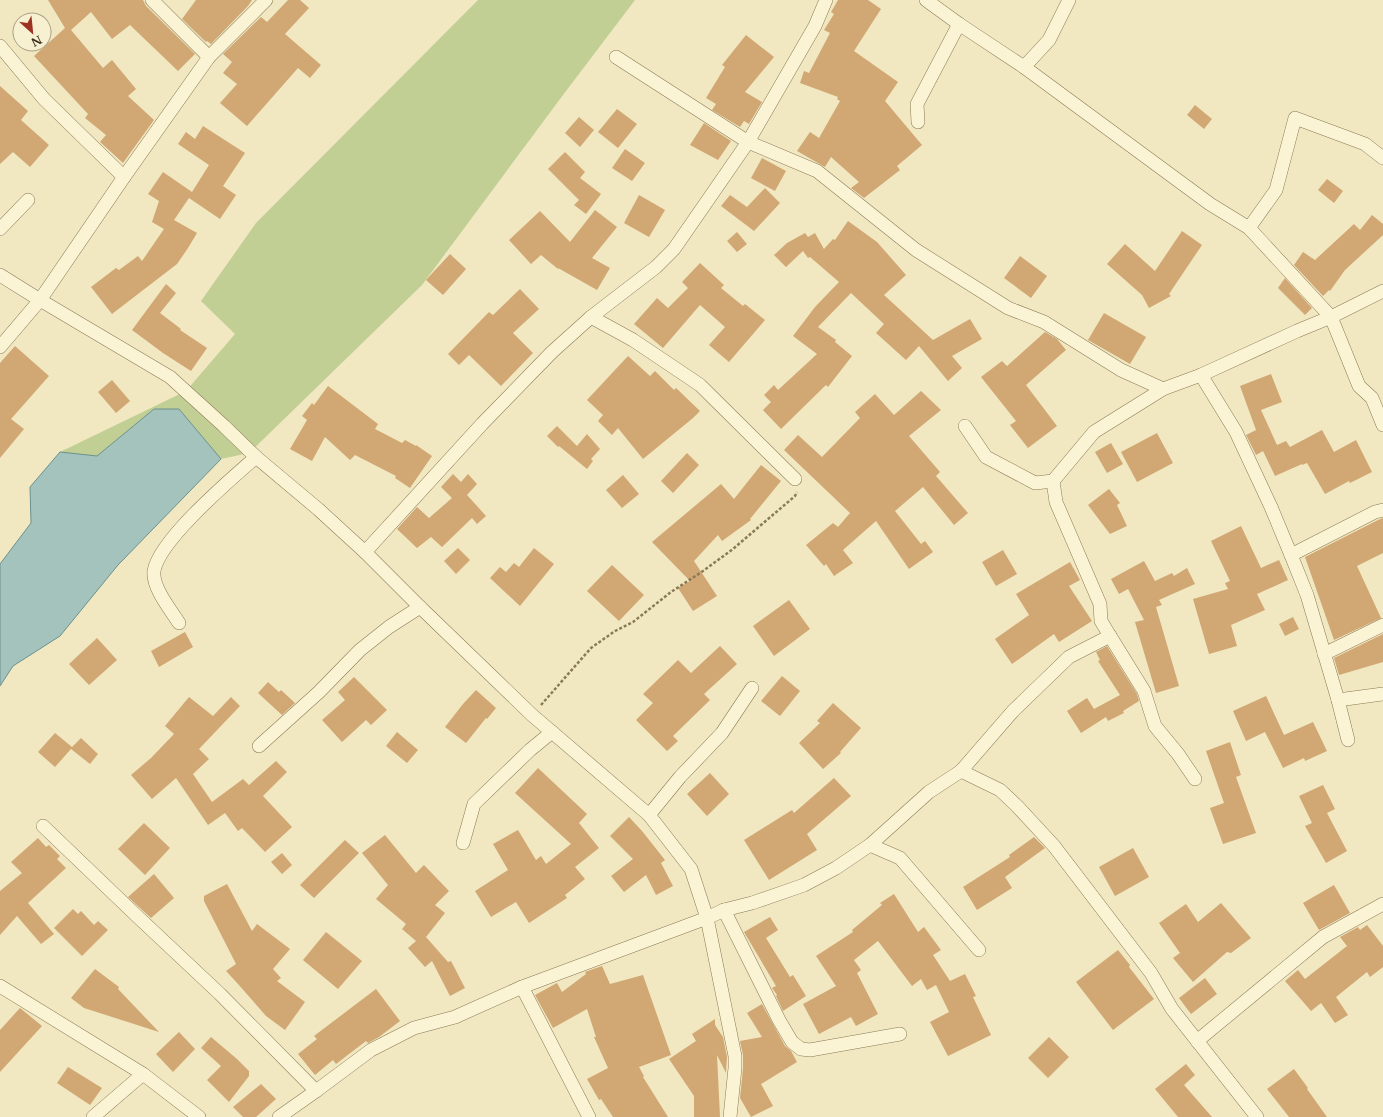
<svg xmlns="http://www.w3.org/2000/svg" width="1383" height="1117" font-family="'Libre Baskerville',serif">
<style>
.green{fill:#c1cf94}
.water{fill:#a4c3bd;stroke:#6a918d}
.building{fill:#d1a774}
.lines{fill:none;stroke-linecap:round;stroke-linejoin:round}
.minor-casing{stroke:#8b7957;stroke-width:14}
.path{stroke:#8b7957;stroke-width:2.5;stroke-dasharray:3 2;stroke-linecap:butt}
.minor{stroke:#fbf4d4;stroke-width:13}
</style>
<rect width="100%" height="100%" fill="#f1e8c1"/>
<path class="green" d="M478 0H635L560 99 422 285 249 453 221 459 179 409H154L97 456 60 452 186 391 235 334 201 301 256 223Z"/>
<path class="water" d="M154 409H179L221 459 118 565 60 636 13 666 0 686V564L31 523 30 487 60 452 97 456Z"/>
<g class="building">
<path d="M48 0H143L146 6 195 54 178 71 130 25 112 39 91 12 71 30 103 68 112 60 136 89 128 96 154 120 123 163 100 142 106 135 85 118 88 114 34 56 65 28Z"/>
<path d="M196 0H252L248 6 211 44 207 41 206 42 182 19Z"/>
<path d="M288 0H300L309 8 285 34 321 65 310 78 298 68 247 126 220 103 237 84 223 73 232 62 223 54 261 17 267 22Z"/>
<path d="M838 0H868L881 9 854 51 898 82 885 101 922 145 897 166 900 170 864 198 851 188 859 182 831 157 825 167 797 151 810 132 819 138 840 101 837 99 838 97 800 83 804 71 809 73 830 33 824 30 834 14 831 12Z"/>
<path d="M746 35 774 57 745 92 762 102 749 124 744 121 740 127 712 110 716 104 706 98 725 67 722 65Z"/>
<path d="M0 86 28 111 21 120 49 145 30 167 13 152 0 164Z"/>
<path d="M1195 105 1212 119 1204 129 1187 115Z"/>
<path d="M617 109 637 124 618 148 598 132Z"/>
<path d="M579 117 594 130 580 147 565 133Z"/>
<path d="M704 123 731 141 718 160 690 145Z"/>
<path d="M203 126 245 153 223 186 236 195 220 219 189 198 174 220 197 233 188 248 177 264 112 314 91 287 116 268 119 270 138 256 142 261 164 229 152 222 159 201 148 194 163 172 192 192 209 165 178 144 186 132 195 139Z"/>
<path d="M625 149 645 163 632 181 612 168Z"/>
<path d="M565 152 585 172 580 178 601 194 586 214 574 205 579 200 548 169Z"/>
<path d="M762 158 786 171 775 191 751 178Z"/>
<path d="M1327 179 1343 191 1334 203 1318 190Z"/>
<path d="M765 188 780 203 754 231 721 206 730 195 747 207Z"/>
<path d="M639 195 665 210 649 237 624 223Z"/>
<path d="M595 210 617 227 592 258 610 268 597 290 558 268V269L541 255 531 264 509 240 540 211 570 242Z"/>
<path d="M1372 215 1383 224V235L1345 270 1330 291 1329 290 1323 296 1294 265 1303 252 1315 260 1354 224 1360 230Z"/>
<path d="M848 221 877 242 906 275 884 295 933 340 970 319 982 339 952 356 962 368 948 381 919 346 906 360 876 333 884 324 851 293 818 327 836 340 835 342 852 356 828 387 826 385 781 429 763 410 771 402 764 395 774 385 778 390 817 354 793 336 815 307 839 282 810 257 808 258 803 251 786 267 774 255 787 243 805 233 808 237 815 233 824 249 833 239 835 240Z"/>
<path d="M1182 231 1202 245 1169 294 1171 296 1149 308 1142 295 1107 264 1125 244 1155 271Z"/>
<path d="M737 232 747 244 737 252 727 241Z"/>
<path d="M450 254 466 269 443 295 426 280Z"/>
<path d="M1020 256 1047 276 1031 298 1004 278Z"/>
<path d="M700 263 724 285 721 288 743 306 745 304 765 320 729 362 709 345 725 327 700 305 663 348 634 324 657 298 668 308 688 288 682 282Z"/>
<path d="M1285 278 1312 308 1305 315 1278 288Z"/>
<path d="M166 284 176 293 160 313 181 329 180 330 207 348 191 371 163 353 132 330Z"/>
<path d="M520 289 539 309 513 333 533 353 501 386 469 355 459 365 448 354 489 312 493 315Z"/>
<path d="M1104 313 1146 337 1130 364 1088 340Z"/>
<path d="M1045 332 1057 339 1066 350 1026 385 1057 426 1028 448 1010 425 1016 421 981 377 1002 361 1007 366Z"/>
<path d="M15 346 49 376 11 419 24 429 0 458V363Z"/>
<path d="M628 356 650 376 655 371 674 390 676 388 700 411 693 418 643 459 618 428 612 435 598 421 603 415 587 400Z"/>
<path d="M1271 374 1282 402 1261 410 1277 445 1286 441 1290 447 1322 430 1334 452 1356 440 1372 472 1350 483 1349 481 1325 494 1307 463 1302 465V464L1275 476 1263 451 1256 455 1246 435 1256 430 1240 386Z"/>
<path d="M112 380 130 401 116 413 98 392Z"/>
<path d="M328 386 378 424 375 429 402 443 405 440 416 446V445L432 456 410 488 395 478 396 476 355 455 350 460 325 437 312 461 290 449 307 420 302 416 312 403 314 405Z"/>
<path d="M921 391 941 410 909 436 940 472 936 476 968 513 954 525 923 487 895 511 921 544 925 541 933 552 909 569 876 521 843 550 853 563 834 576 826 564 824 566 806 545 833 523 838 527 850 513 784 450 798 435 822 457 860 418 855 412 875 394 894 415Z"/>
<path d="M557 426 577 446 587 434 600 449 591 459 593 461 587 469 559 446 558 447 547 436Z"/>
<path d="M1157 433 1173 463 1137 482 1121 452Z"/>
<path d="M1111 443 1123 464 1107 473 1095 452Z"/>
<path d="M687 453 699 465 673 493 661 481Z"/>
<path d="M761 465 781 481 750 519 751 520 722 541 718 535 694 561 717 596 693 611 678 588 690 581 652 542 721 484 734 499Z"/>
<path d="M453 474 461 482 468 474 477 484 467 495 486 516 477 524 472 518 442 547 431 537 417 548 397 529 417 507 429 518 452 498 441 487Z"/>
<path d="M623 475 639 494 622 508 606 490Z"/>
<path d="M1109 489 1120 503 1117 505 1127 526 1110 534 1088 505Z"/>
<path d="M1383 518V553L1357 566 1381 618 1334 640 1305 557 1378 520Z"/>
<path d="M1241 526 1261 568 1279 560 1288 580 1257 594 1265 610 1231 625 1237 646 1209 654 1193 599 1228 589 1225 583 1230 581 1211 541Z"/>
<path d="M458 548 470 560 456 574 444 561Z"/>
<path d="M534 548 554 564 520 606 490 578 500 567 506 572 514 563 519 567Z"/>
<path d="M1003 550 1017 574 996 586 982 562Z"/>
<path d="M1144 561 1155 581 1172 573 1174 576 1187 568 1195 584 1159 600 1162 605 1156 607 1179 686 1156 693 1135 622 1144 620 1128 589 1119 594 1111 579Z"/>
<path d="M1070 562 1080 580 1069 586 1092 621 1059 642 1054 634 1012 664 995 639 1029 615 1016 594Z"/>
<path d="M612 565 644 595 619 621 587 591Z"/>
<path d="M789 600 810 629 774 656 753 626Z"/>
<path d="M1293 617 1299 629 1285 636 1279 624Z"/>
<path d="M185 632 193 647 159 667 151 651Z"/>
<path d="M1383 634V662L1339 675 1334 658Z"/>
<path d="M97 638 117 660 89 685 69 664Z"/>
<path d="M720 646 737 664 704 694 710 700 673 736 678 741 667 751 636 720 653 703 643 694 678 660 691 673Z"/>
<path d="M1107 646 1137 694 1139 701 1123 711 1124 713 1108 721 1106 717 1081 733 1067 711 1087 698 1094 709 1120 695 1098 661 1100 660 1096 652Z"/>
<path d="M782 676 800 691 780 716 761 701Z"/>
<path d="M354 677 387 710 371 725 366 720 342 742 322 720 345 700 338 692Z"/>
<path d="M268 682 279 692 281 690 295 703 282 715 258 693Z"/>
<path d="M476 690 496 708 487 719 486 718 466 743 445 727 463 704Z"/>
<path d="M1266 696 1284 735 1313 722 1327 751 1305 761 1304 758 1283 768 1265 732 1246 741 1233 711Z"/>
<path d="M189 697 213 716 231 697 240 706 199 749 209 759 193 774 212 802 243 779 249 785 276 761 287 772 263 796 292 827 265 852 242 828 238 831 225 813 208 825 176 778 152 799 131 775 151 758 174 734 165 726Z"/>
<path d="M833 703 861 728 840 752 841 753 823 769 799 743 820 723 817 721Z"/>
<path d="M397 732 418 750 407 763 386 746Z"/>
<path d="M55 733 72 747 81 738 98 754 90 764 71 749 55 767 38 752Z"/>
<path d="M1230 742 1241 775 1236 777 1256 833 1223 844 1210 808 1224 803 1206 751Z"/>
<path d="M538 768 587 814 579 823 599 848 575 867 585 879 565 895 567 898 529 923 516 902 491 917 475 891 508 870 493 844 518 830 536 860 541 856 546 864 571 844 515 793Z"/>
<path d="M710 773 729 794 707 816 687 794Z"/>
<path d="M834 778 851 796 807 834 817 850 769 880 744 840 792 810 794 813Z"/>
<path d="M1323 785 1335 809 1327 813 1347 851 1326 863 1305 826 1312 823 1299 796Z"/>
<path d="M629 817 642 831 665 860 661 863 673 886 656 895 646 875 624 892 611 876 633 859 610 836Z"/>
<path d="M144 823 170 848 145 875 118 849Z"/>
<path d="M385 835 416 873 424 865 449 891 435 905 445 913 426 937 448 962 451 961 465 988 450 996 432 961 425 967 408 948 416 941 402 929 406 924 376 899 388 885 362 853Z"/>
<path d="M1034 837 1045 848 1005 877 1012 888 977 910 963 887 1010 857 1009 855Z"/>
<path d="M38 838 46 847 49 845 60 856 57 859 66 868 28 903 54 934 41 944 17 916 0 935V891L22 873 11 862Z"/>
<path d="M345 840 359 853 314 898 300 885Z"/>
<path d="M1133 848 1149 877 1115 896 1099 867Z"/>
<path d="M282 853 292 865 282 874 271 862Z"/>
<path d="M154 874 174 898 151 918 128 897Z"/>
<path d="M227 884 252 931 257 924 290 949 273 969 281 978 277 981 305 1002 285 1030 266 1016 238 984 226 971 236 964 204 901V896Z"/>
<path d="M1334 885 1350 913 1319 930 1303 903Z"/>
<path d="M894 894 918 932 924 927 941 950 933 955 950 981 965 974 976 996 973 997 991 1035 948 1056 930 1022 949 1012 936 985 927 990 921 979 912 986 878 941 854 960 861 970 857 973 878 1014 856 1026 851 1017 819 1034 803 1004 836 986 816 956 853 932 852 930 882 905 880 903Z"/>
<path d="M1221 903 1251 938 1231 953 1227 952 1193 982 1173 958 1180 953 1159 923 1186 904 1198 922Z"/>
<path d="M73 909 78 914 81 911 94 925 98 921 108 930 82 956 54 928Z"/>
<path d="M770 917 778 930 766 938 790 977 793 975 806 996 783 1011 776 996 777 995 772 988 776 986 744 932Z"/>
<path d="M1367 925 1383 946V967L1370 977 1367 972 1336 997 1348 1015 1335 1023 1321 1003 1311 1011 1285 981 1298 970 1305 979 1347 946 1340 937 1358 927 1360 930Z"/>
<path d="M326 932 362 961 338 989 303 960Z"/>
<path d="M1118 950 1130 965 1129 967 1154 999 1113 1030 1076 982Z"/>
<path d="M602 966 610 984 643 975 671 1055 639 1067 644 1076 643 1077 668 1117H613L601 1099 599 1100 587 1079 608 1068 594 1037H596L587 1009 553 1028 535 995 557 983 562 992 586 974 585 972Z"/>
<path d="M95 969 119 987 118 989 159 1032 84 1008 71 998Z"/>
<path d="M1205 978 1217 994 1191 1014 1179 998Z"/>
<path d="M376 989 400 1021 379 1037 368 1043 366 1041 336 1064 333 1060 315 1075 298 1054 317 1039 314 1036Z"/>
<path d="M762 1004 785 1046 791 1051 797 1062 761 1084 773 1106 751 1117 740 1098 743 1068V1055L740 1041 762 1037 747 1013Z"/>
<path d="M20 1008 42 1026 0 1072V1030Z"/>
<path d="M715 1019V1025L723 1037 727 1057 726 1073 717 1055 720 1117H694V1096L669 1059 696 1041 692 1034Z"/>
<path d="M179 1032 195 1049 173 1072 156 1054Z"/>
<path d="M211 1037 237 1059 249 1071V1076L229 1102 207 1080 221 1066 201 1048Z"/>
<path d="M1049 1037 1069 1057 1048 1078 1028 1058Z"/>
<path d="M1186 1064 1195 1075 1184 1085 1212 1117H1178L1155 1089Z"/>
<path d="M68 1067 102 1088 90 1105 57 1083Z"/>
<path d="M1294 1069 1308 1088 1307 1089 1327 1117H1289L1267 1089Z"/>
<path d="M261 1084 276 1099 256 1117H243L233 1107Z"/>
</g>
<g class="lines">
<g class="minor-casing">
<g id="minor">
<path d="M152 0 209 57"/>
<path d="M926 0 959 24 1024 67 1210 204 1249 228 1331 317 1359 386 1372 398 1383 425"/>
<path d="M0 46 44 99 124 177"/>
<path d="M616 57 748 142 817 171 916 250 1008 308 1044 322 1121 370 1163 389"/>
<path d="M1024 67 1049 40 1069 0"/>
<path d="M918 122 917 104 959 24"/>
<path d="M1249 228 1276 190 1295 118 1365 144 1383 158"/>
<path d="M0 229 28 200"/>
<path d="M0 275 40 300 170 377 224 426 256 457 318 509 365 552 420 607 532 715 649 815 691 869 707 918 522 987 455 1017 414 1028 371 1050 316 1091 279 1117"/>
<path d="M591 317 633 340 700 385 795 479"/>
<path d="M0 347 40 300 124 177 209 57 266 0"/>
<path d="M1201 375 1236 432 1271 507 1291 555 1307 595 1338 700 1348 740"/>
<path d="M965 426 986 457 1035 483 1053 481"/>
<path d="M365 552 482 424 552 352 591 317 656 267 674 249 748 142 815 26 826 0"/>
<path d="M1291 555 1375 512 1383 510"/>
<path d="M179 623C170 609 152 587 154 571 159 540 231 479 256 457"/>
<path d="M1110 636 1144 691 1155 726 1178 754 1195 779"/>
<path d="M1324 654 1383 625"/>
<path d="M1338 700 1383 694"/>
<path d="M259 746 319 692 360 650 389 627 420 607"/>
<path d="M961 771 1000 790 1017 806 1054 846 1151 973 1172 1009 1257 1117"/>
<path d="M649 815 680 777 722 733 752 688"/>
<path d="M43 826 138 917 220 994 316 1091"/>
<path d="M463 843 474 804 530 750 552 732"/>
<path d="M870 845 900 858 979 950"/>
<path d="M724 910 779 1020 792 1042 801 1049 810 1050 900 1034"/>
<path d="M0 986 143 1074 199 1117"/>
<path d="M522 987 589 1117"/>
<path d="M1197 1041 1323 937 1383 904"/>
<path d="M93 1117 143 1074"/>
<path d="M730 1117 735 1068V1056L707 918 724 910 752 903 804 885 836 868 870 845 929 792 961 771 1013 711 1069 657 1110 636 1101 621 1100 604 1056 502 1053 481 1094 432 1163 389 1201 375 1297 331 1331 317 1383 291"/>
</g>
</g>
<path class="path" d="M541 705 591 648 615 631 633 622 671 592 703 571 733 549 795 496 797 492"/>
<use href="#minor" class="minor"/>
</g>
<g transform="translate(32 32) rotate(153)"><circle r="19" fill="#f8f1d1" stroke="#aca389"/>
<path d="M0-3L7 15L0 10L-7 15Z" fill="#9e3223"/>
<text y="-6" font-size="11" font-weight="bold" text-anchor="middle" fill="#3a2e1c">N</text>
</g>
</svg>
